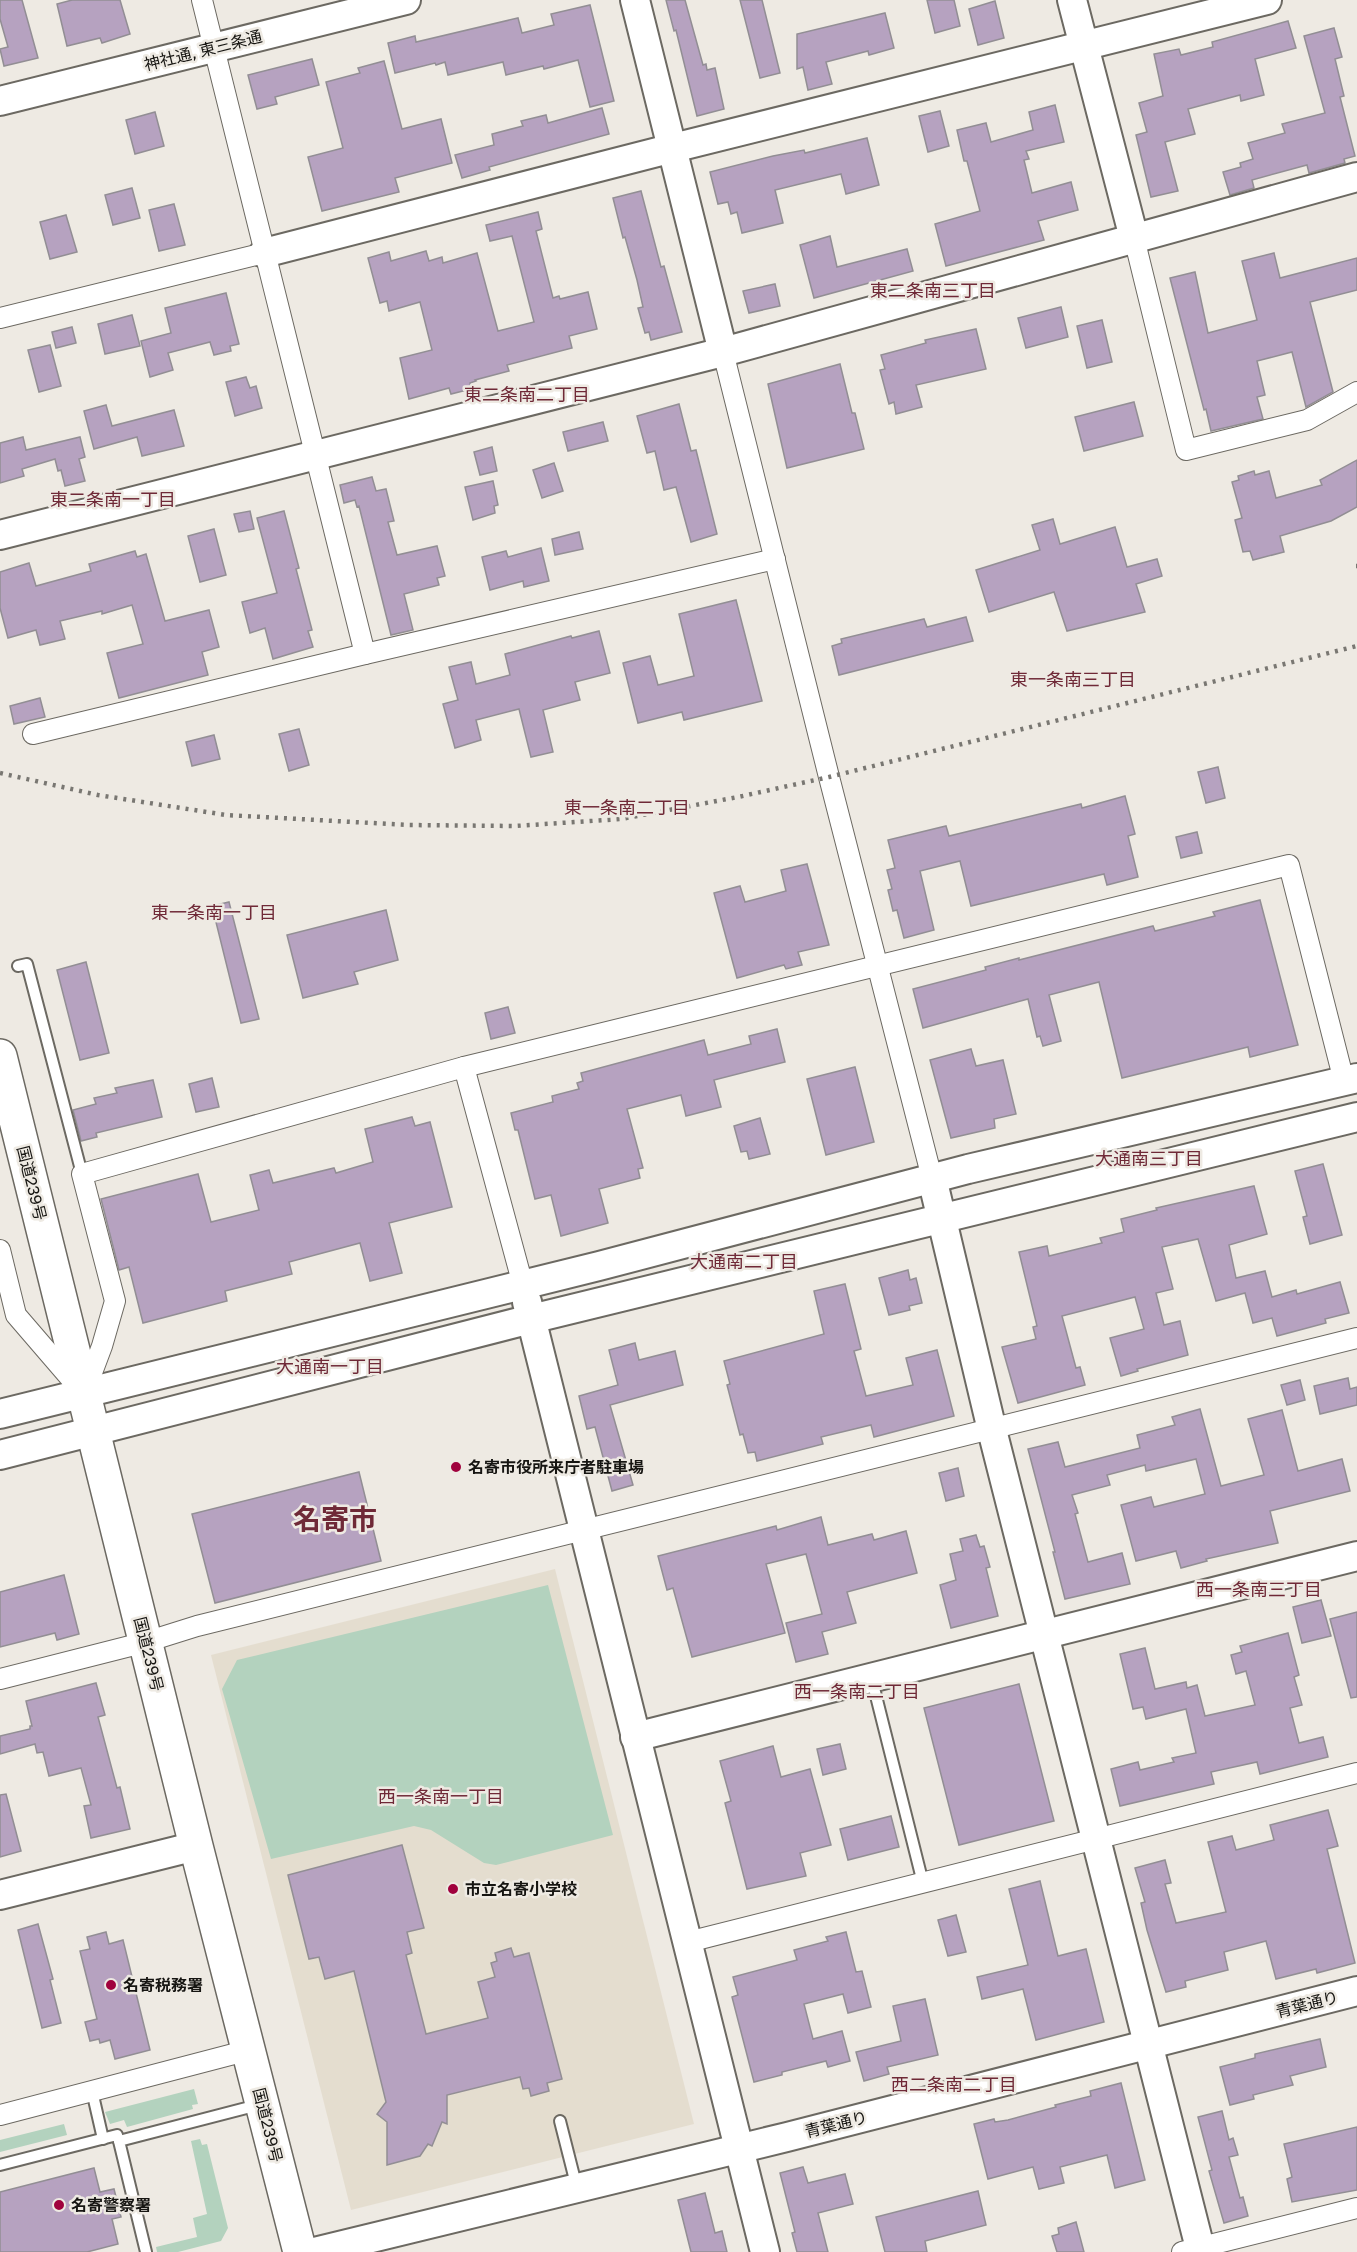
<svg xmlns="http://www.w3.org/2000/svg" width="1357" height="2252" font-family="'Golos Text','Noto Sans JP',sans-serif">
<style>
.built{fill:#e4ddcf}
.green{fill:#b3d2be}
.building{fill:#b6a2c0;stroke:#928e94;stroke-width:1.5}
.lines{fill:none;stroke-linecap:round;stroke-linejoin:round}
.lane-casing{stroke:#6c6962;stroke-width:14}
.street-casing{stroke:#6c6962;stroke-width:22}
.secondary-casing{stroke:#6c6962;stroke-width:32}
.highway-casing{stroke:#6c6962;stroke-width:36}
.lane{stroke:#fff;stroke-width:10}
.street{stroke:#fff;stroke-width:20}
.secondary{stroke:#fff;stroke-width:28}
.highway{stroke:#fff;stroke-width:33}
.rail{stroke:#797772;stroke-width:4.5;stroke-dasharray:3 6;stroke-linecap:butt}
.poi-dot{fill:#a0013d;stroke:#eeeae3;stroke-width:2}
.labels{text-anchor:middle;stroke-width:5;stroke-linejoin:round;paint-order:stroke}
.street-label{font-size:16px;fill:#161512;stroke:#eeeae3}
.poi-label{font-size:16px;font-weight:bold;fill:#161512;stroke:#eeeae3;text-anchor:start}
.neighbourhood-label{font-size:18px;fill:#6f2937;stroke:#eeeae3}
.town-label{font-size:28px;font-weight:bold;fill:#6f2937;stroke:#eeeae3}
</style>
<rect width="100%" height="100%" fill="#eeeae3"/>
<path class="built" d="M555 1569 694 2124 351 2210 211 1655Z"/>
<g class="green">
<path d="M548 1585 613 1835 496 1865 484 1863 431 1830 414 1826 271 1859 222 1689 237 1660Z"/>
<path d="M194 2089 198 2104 192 2105 193 2109 127 2127 124 2120 110 2124 105 2112Z"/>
<path d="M64 2124 67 2135 0 2152V2140Z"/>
<path d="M200 2139 202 2145 207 2144 228 2228 221 2241 178 2252H157L156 2247 197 2237 193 2218 207 2214 191 2141Z"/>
</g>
<g class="building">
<path d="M0 0H22L38 58 4 66 0 49 8 47 0 19Z"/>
<path d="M72 0H120L130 34 102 43 100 38 67 46 57 4Z"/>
<path d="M666 0H685L703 65 706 64 707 70 715 68 724 109 697 116 676 30 674 31Z"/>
<path d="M740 0H762L780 73 760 78Z"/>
<path d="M927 0H954L960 26 935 33Z"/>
<path d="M995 1 1004 38 978 45 969 9Z"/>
<path d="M590 5 614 101 590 107 578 60 544 69 543 66 506 75 503 62 448 75 445 62 436 65 435 63 395 73 388 43 415 36 416 42 518 18 522 33 554 25 551 14Z"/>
<path d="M885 13 894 48 869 55 868 51 826 62 832 84 808 90 803 67 797 69V34Z"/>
<path d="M1288 21 1296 48 1255 59 1264 95 1241 101 1240 95 1188 109 1195 134 1165 142 1178 191 1151 197 1136 135 1147 132 1139 103 1163 96 1154 54 1179 49 1181 55 1213 47 1212 42Z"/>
<path d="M1334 28 1342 57 1335 59 1344 96 1340 97 1355 156 1344 159 1345 163 1309 173 1307 165 1252 180 1254 188 1230 195 1223 172 1241 167 1240 163 1253 159 1248 143 1285 133 1282 124 1325 113 1304 36Z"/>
<path d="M312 59 319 85 275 97 277 104 257 109 248 75Z"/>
<path d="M384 61 402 129 441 119 452 163 395 178 399 192 322 211 308 157 343 148 326 82 360 73 358 68Z"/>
<path d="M1055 105 1064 142 1026 151 1029 159 1024 160 1032 193 1071 182 1078 210 1038 221 1044 240 946 266 935 224 980 211 967 161H964L957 130 986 123 991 142 1033 130 1029 112Z"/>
<path d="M602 108 609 134 489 167 490 170 462 178 455 155 494 145 492 134 523 126 521 121 546 115 548 123Z"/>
<path d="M940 111 949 146 928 152 919 116Z"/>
<path d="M155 112 164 146 135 154 126 120Z"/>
<path d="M867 138 879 185 846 194 841 174 775 190 783 223 742 233 737 212 731 214 728 202 718 204 710 172 773 156 804 150 805 153Z"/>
<path d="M132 188 140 218 113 225 105 195Z"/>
<path d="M641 191 661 267 664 266 682 332 651 340 649 332 645 333 638 308 643 307 637 280 625 237 623 238 613 198Z"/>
<path d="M174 204 185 245 159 251 149 210Z"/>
<path d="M538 212 542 229 536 231 553 298 559 296 560 299 588 292 597 329 569 336 572 348 507 365 509 371 475 380 476 381 470 383 471 389 451 394 449 388 409 399 400 358 432 350 420 302 389 311 387 301 380 303 368 258 389 252 391 261 426 251 429 261 442 257 443 263 477 253 498 331 534 322 512 236 490 241 486 225Z"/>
<path d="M66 215 77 252 50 259 40 222Z"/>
<path d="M830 236 837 267 907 249 913 271 814 298 800 245Z"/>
<path d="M1274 253 1280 278 1357 258V290L1310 302 1333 392 1306 407 1292 352 1257 361 1265 395 1257 397 1263 419 1211 431 1206 409 1204 410 1170 278 1195 272 1208 333 1257 320 1242 261Z"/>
<path d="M775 284 780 306 749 313 743 291Z"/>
<path d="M226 293 239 344 230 346 231 351 214 355 210 342 168 353 173 370 150 377 141 341 171 333 165 308Z"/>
<path d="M1061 307 1068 337 1026 348 1018 318Z"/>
<path d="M132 315 140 346 105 354 98 324Z"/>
<path d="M1102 320 1112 362 1087 368 1077 326Z"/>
<path d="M72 327 76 343 56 348 52 332Z"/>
<path d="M976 329 986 369 916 385 922 407 896 414 894 402 889 404 880 370 885 369 881 355 926 343 925 340Z"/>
<path d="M50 345 61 386 39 392 28 350Z"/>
<path d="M840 364 852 413H855L864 449 787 468 768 384Z"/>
<path d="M246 377 250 388 256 386 262 408 235 416 226 382Z"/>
<path d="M1134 402 1143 436 1084 451 1075 417Z"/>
<path d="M679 404 691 451 696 450 717 534 691 542 676 487 664 490 655 451 647 453 637 416Z"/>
<path d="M106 405 112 426 174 410 184 446 142 456 137 437 94 449 84 411Z"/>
<path d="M603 422 608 441 568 451 563 432Z"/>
<path d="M23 437 26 450 80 437 85 457 79 459 85 481 65 486 61 470 58 471 55 459 22 469 24 476 0 483V443Z"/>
<path d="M492 447 497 471 480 475 474 452Z"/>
<path d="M1357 460V507L1331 521 1280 536 1284 552 1253 560 1250 551 1243 552 1235 520 1242 518 1232 482 1239 480 1238 476 1254 471 1255 475 1269 471 1276 498 1322 485 1320 480Z"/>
<path d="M554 463 563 491 542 498 533 470Z"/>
<path d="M372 477 376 491 386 489 394 521 388 522 397 555 437 546 445 576 437 578 439 585 404 594 413 630 391 635 359 506 357 507 355 500 344 503 340 485Z"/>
<path d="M493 481 498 505 494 506 495 513 473 520 465 487Z"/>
<path d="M250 511 254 529 239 532 234 514Z"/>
<path d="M284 511 299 568 296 569 312 630 308 631 313 647 273 659 265 628 250 633 242 602 277 593 257 518Z"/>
<path d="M1053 519 1060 544 1115 527 1127 567 1157 559 1162 576 1136 584 1145 612 1067 631 1054 592 989 612 976 570 1040 550 1032 525Z"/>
<path d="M214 529 226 575 200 582 188 536Z"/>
<path d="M579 532 583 549 555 555 552 539Z"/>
<path d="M541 548 549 581 524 587 523 581 490 590 482 557 506 551 508 557Z"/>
<path d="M135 551 137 557 146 554 165 621 209 610 219 647 202 652 208 675 119 698 107 653 143 644 132 605 102 614V611L60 621 65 639 40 645 36 630 8 638 0 608V572L29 563 36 586 91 571 89 564Z"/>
<path d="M736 600 762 701 684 720 682 712 638 723 623 663 650 656 658 685 694 676 679 614Z"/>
<path d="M966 617 973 641 839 675 832 646 842 643 841 639 924 619 927 627Z"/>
<path d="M599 631 610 673 575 682 580 700 543 710 553 752 531 757 519 709 476 720 481 740 455 748 443 704 458 700 449 667 471 662 476 684 510 675 505 654 571 636 572 638Z"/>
<path d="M40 698 45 717 14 724 10 706Z"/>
<path d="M299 729 309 765 289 771 279 734Z"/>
<path d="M214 735 220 759 192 766 186 742Z"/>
<path d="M1218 767 1225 798 1206 803 1198 772Z"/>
<path d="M1125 796 1135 834 1128 836 1138 877 1107 885 1104 874 971 906 960 861 920 871 934 930 904 938 897 910 893 911 888 890 892 889 887 870 895 868 888 840 946 826 949 836 1081 804 1082 808Z"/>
<path d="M1197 832 1202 853 1181 858 1176 837Z"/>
<path d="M807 864 829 945 798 952 802 965 786 969 784 965 737 978 714 893 740 886 745 902 786 891 781 870Z"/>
<path d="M1260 900 1298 1045 1250 1057 1248 1047 1122 1078 1099 982 1049 995 1061 1041 1043 1046 1040 1036 1037 1037 1028 999 923 1028 913 989 986 970 985 967 1019 958V960L1153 926 1155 931 1215 916 1213 912Z"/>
<path d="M229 902 259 1019 241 1023 212 906Z"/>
<path d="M386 910 398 960 354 972 358 984 303 998 287 935Z"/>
<path d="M86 962 109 1053 80 1060 57 970Z"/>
<path d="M508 1007 515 1033 491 1039 485 1013Z"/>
<path d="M777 1029 785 1062 714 1080 721 1107 686 1116 681 1095 627 1109 643 1168 638 1169 640 1178 599 1189 608 1223 561 1236 551 1195 535 1199 518 1130H515L511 1113 553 1102 552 1096 579 1089 577 1083 583 1081 581 1073 704 1040 708 1055 751 1044 749 1036Z"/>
<path d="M971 1049 976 1066 1003 1060 1016 1114 994 1119 995 1128 951 1138 930 1060Z"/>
<path d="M855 1067 874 1142 826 1155 807 1079Z"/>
<path d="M212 1078 219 1107 196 1112 189 1084Z"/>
<path d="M153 1080 162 1117 96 1133 97 1137 81 1141 73 1110 96 1104 94 1098 117 1093 115 1088Z"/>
<path d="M412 1117 415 1126 430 1122 452 1207 389 1223 402 1273 370 1281 360 1243 289 1262 292 1274 225 1291 227 1301 143 1323 129 1267 119 1270 101 1199 198 1174 211 1222 259 1210 250 1175 269 1170 273 1183 334 1168 336 1173 373 1162 365 1129Z"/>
<path d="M760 1118 770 1154 749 1159 747 1151 741 1152 734 1126Z"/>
<path d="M1323 1164 1342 1235 1310 1244 1303 1217 1307 1216 1295 1171Z"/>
<path d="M1254 1186 1267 1234 1229 1245 1236 1278 1265 1271 1272 1297 1296 1290 1297 1294 1340 1282 1349 1313 1325 1319 1326 1323 1277 1336 1272 1318 1253 1323 1245 1293 1216 1301 1198 1239 1162 1247 1173 1289 1156 1293 1164 1325 1180 1321 1188 1355 1137 1369 1138 1371 1121 1376 1110 1338 1144 1329 1135 1297 1062 1316 1076 1368 1080 1367 1085 1385 1018 1403 1002 1347 1036 1339 1033 1327 1037 1326 1019 1252 1047 1246 1049 1256 1102 1243 1100 1238 1124 1232 1121 1219 1157 1210 1156 1208Z"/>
<path d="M908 1270 910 1280 916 1278 922 1303 909 1306 910 1310 889 1315 879 1278Z"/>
<path d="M845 1284 861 1349 854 1351 866 1396 913 1385 906 1358 937 1350 954 1416 874 1437 871 1425 821 1437 823 1444 757 1461 755 1452 748 1453 743 1434 740 1435 727 1385 730 1384 724 1361 824 1334 814 1291Z"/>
<path d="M635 1343 639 1360 675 1351 683 1385 610 1405 633 1485 612 1491 595 1427 587 1429 579 1396 618 1385 609 1350Z"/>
<path d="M1348 1378 1350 1389 1357 1387V1405L1320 1414 1314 1386Z"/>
<path d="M1300 1380 1305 1400 1287 1405 1281 1385Z"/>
<path d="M1200 1409 1221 1486 1264 1475 1248 1419 1282 1410 1298 1471 1342 1459 1350 1491 1270 1511 1278 1543 1206 1559 1207 1561 1181 1568 1176 1551 1136 1561 1121 1505 1151 1497 1154 1507 1205 1494 1196 1459 1146 1471 1145 1465 1107 1475 1110 1485 1072 1495 1078 1513 1075 1514 1088 1562 1122 1553 1130 1584 1065 1599 1053 1552H1055L1028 1449 1058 1442 1065 1467 1140 1448 1137 1435 1175 1425 1172 1417Z"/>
<path d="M958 1468 964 1496 946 1501 939 1473Z"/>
<path d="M359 1472 381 1561 215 1603 192 1514Z"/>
<path d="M821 1517 828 1545 872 1534 874 1540 906 1531 917 1573 847 1592 856 1623 822 1632 828 1654 796 1662 786 1623 822 1614 806 1554 766 1564 785 1633 692 1657 673 1588 667 1590 658 1556 776 1526 777 1530Z"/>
<path d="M976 1535 980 1547 984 1546 990 1567 986 1568 998 1616 951 1628 940 1585 956 1580 950 1554 963 1551 960 1539Z"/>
<path d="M64 1575 79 1634 57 1640 55 1633 0 1647V1592Z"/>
<path d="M1321 1600 1331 1636 1302 1643 1293 1607Z"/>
<path d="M1357 1612V1697L1351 1698 1330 1619Z"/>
<path d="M1288 1633 1299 1675 1294 1677 1302 1705 1290 1708 1299 1743 1323 1737 1328 1757 1260 1774 1257 1762 1211 1772 1214 1784 1120 1806 1111 1769 1138 1762 1140 1770 1174 1762 1172 1758 1196 1753 1186 1709 1146 1719 1143 1707 1133 1709 1120 1654 1145 1648 1155 1689 1186 1682 1187 1688 1197 1685 1205 1716 1255 1705 1246 1671 1236 1674 1231 1655 1242 1652 1240 1646Z"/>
<path d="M96 1683 105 1715 98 1717 117 1788 120 1787 130 1829 91 1838 84 1806 91 1805 81 1768 49 1776 43 1752 37 1753 35 1744 0 1754V1736L30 1729V1726H32L26 1701Z"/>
<path d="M1019 1684 1054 1821 959 1845 924 1708Z"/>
<path d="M840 1744 846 1769 823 1775 817 1749Z"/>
<path d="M773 1746 781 1777 810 1769 831 1845 800 1853 806 1876 747 1889 725 1803 731 1801 720 1761Z"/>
<path d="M6 1794 21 1851 0 1857V1795Z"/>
<path d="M1328 1810 1338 1846 1327 1849 1355 1963 1317 1973 1316 1969 1276 1979 1266 1941 1224 1952 1228 1970 1185 1981 1186 1987 1166 1992 1147 1930 1141 1903 1145 1902 1135 1868 1165 1860 1171 1883 1165 1884 1176 1923 1226 1912 1208 1842 1232 1836 1236 1850 1274 1840 1270 1825Z"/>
<path d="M891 1816 899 1847 848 1860 840 1829Z"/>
<path d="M402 1845 424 1928 407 1932 412 1953 406 1955 426 2034 488 2018 478 1982 495 1977 491 1963 497 1961 495 1953 511 1948 514 1957 529 1953 562 2079 547 2083 549 2091 531 2096 529 2088 523 2089 520 2077 447 2095V2124L442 2122 432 2146 428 2144 420 2156 387 2165V2122L377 2114 386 2102 354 1971 325 1979 319 1957 309 1959 288 1875Z"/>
<path d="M1040 1881 1058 1956 1086 1949 1104 2022 1036 2040 1023 1989 982 1999 977 1977 1028 1965 1009 1889Z"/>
<path d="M956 1915 966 1952 948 1956 938 1920Z"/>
<path d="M38 1924 53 1979 50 1980 61 2023 42 2028 18 1930Z"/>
<path d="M106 1932 109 1944 123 1940 150 2050 115 2059 110 2040 100 2043 99 2039 90 2041 85 2022 97 2019 80 1951 90 1949 87 1937Z"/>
<path d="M846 1932 856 1972 862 1971 871 2007 848 2013 843 1994 804 2004 813 2039 842 2031 850 2061 828 2067 826 2061 782 2072V2075L754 2082 732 1997 738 1995 733 1977 797 1960 794 1950 828 1941 826 1937Z"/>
<path d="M925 1999 938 2055 887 2067 889 2074 864 2081 856 2052 901 2041 893 2006Z"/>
<path d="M1320 2039 1326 2067 1290 2076 1293 2085 1253 2095 1254 2099 1230 2105 1220 2067 1255 2058V2054Z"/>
<path d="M1121 2083 1145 2180 1115 2188 1107 2155 1060 2167 1064 2183 1039 2189 1033 2167 988 2179 974 2124 994 2119 995 2122 1008 2120 1056 2107 1055 2105 1091 2096 1090 2091Z"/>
<path d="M1222 2111 1229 2140 1233 2138 1238 2155 1229 2157 1240 2198 1243 2197 1248 2216 1224 2223 1209 2171 1212 2170 1198 2117Z"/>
<path d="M1357 2127V2190L1292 2202 1287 2179 1292 2177 1284 2144Z"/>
<path d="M803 2167 808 2183 845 2174 853 2204 818 2213 828 2252H797L792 2233 795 2232 780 2173Z"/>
<path d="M94 2168 100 2192 114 2189 121 2217 112 2219 118 2244 87 2252H0V2192Z"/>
<path d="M978 2191 986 2225 925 2241 927 2252H885L876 2217Z"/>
<path d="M705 2193 715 2233 722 2231 727 2252H691L678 2200Z"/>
<path d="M1076 2222 1084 2252H1057L1052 2236 1059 2234 1058 2228Z"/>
</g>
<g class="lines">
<g class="lane-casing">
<g id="lane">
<path d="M18 966 27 964 82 1174"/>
<path d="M872 1680 923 1883"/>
<path d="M92 2091 103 2139"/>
<path d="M560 2121 577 2188"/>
<path d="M0 2165 117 2135 119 2141"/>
<path d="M146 2252 119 2141 258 2105"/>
</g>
</g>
<g class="street-casing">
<g id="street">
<path d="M202 0 365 654 775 559"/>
<path d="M1134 238 1186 450 1307 420 1357 392"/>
<path d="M0 318 264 253"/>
<path d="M723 352 829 777 932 1178"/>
<path d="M33 734 365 654"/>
<path d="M464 1067 523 1285"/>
<path d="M0 1250 16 1315 84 1394 102 1346 115 1301 82 1174 464 1067 1289 865 1344 1081"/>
<path d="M0 1679 146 1642 197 1626 1357 1338"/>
<path d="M688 1942 1357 1773"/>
<path d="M0 2115 249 2050"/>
<path d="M1182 2252 1357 2208"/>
</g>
</g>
<g class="secondary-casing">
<g id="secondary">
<path d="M635 0 723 352"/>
<path d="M1072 0 1134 238"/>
<path d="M0 101 406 0"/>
<path d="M264 253 673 148 1267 0"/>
<path d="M0 535 723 352 1357 177"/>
<path d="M932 1178 992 1430 1201 2252"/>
<path d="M527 1302 765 2252"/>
<path d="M0 1414 599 1266 968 1169 1357 1078"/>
<path d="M0 1455 531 1319 1357 1117"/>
<path d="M635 1737 1357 1556"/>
<path d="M0 1895 196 1846"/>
<path d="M314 2252 787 2137 1357 1991"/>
</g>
</g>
<g class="highway-casing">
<path id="highway" d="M0 1056 196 1846 300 2252"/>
</g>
<use href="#lane" class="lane"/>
<use href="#street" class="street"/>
<use href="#secondary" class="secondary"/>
<use href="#highway" class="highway"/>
<g class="rail">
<path d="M1356 566H1357"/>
<path d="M0 773 98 795 226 815 408 825 515 826 621 819 738 797 829 777 1357 646"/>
</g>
</g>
<g class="poi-dot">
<circle cx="456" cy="1467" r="6"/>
<circle cx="453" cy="1889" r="6"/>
<circle cx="111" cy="1985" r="6"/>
<circle cx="59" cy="2205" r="6"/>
</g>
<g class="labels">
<g class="street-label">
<text transform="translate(203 50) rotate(-14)" y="6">神社通, 東三条通</text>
<text transform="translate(32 1183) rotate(76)" y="6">国道239号</text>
<text transform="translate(149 1654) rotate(76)" y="6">国道239号</text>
<text transform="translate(1307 2004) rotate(-14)" y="6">青葉通り</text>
<text transform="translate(836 2124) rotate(-14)" y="6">青葉通り</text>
<text transform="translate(268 2125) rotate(76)" y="6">国道239号</text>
</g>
<g class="poi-label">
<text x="468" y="1473">名寄市役所来庁者駐車場</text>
<text x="465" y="1895">市立名寄小学校</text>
<text x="123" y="1991">名寄税務署</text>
<text x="71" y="2211">名寄警察署</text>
</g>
<g class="neighbourhood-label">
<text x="933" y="297">東二条南三丁目</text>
<text x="527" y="401">東二条南二丁目</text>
<text x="113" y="506">東二条南一丁目</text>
<text x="1073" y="686">東一条南三丁目</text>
<text x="627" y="814">東一条南二丁目</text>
<text x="214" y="919">東一条南一丁目</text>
<text x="1149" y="1165">大通南三丁目</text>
<text x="744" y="1268">大通南二丁目</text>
<text x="330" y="1373">大通南一丁目</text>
<text x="1259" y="1596">西一条南三丁目</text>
<text x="857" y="1698">西一条南二丁目</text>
<text x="441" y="1803">西一条南一丁目</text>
<text x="954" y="2091">西二条南二丁目</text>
</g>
<g class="town-label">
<text x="335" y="1529">名寄市</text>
</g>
</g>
</svg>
